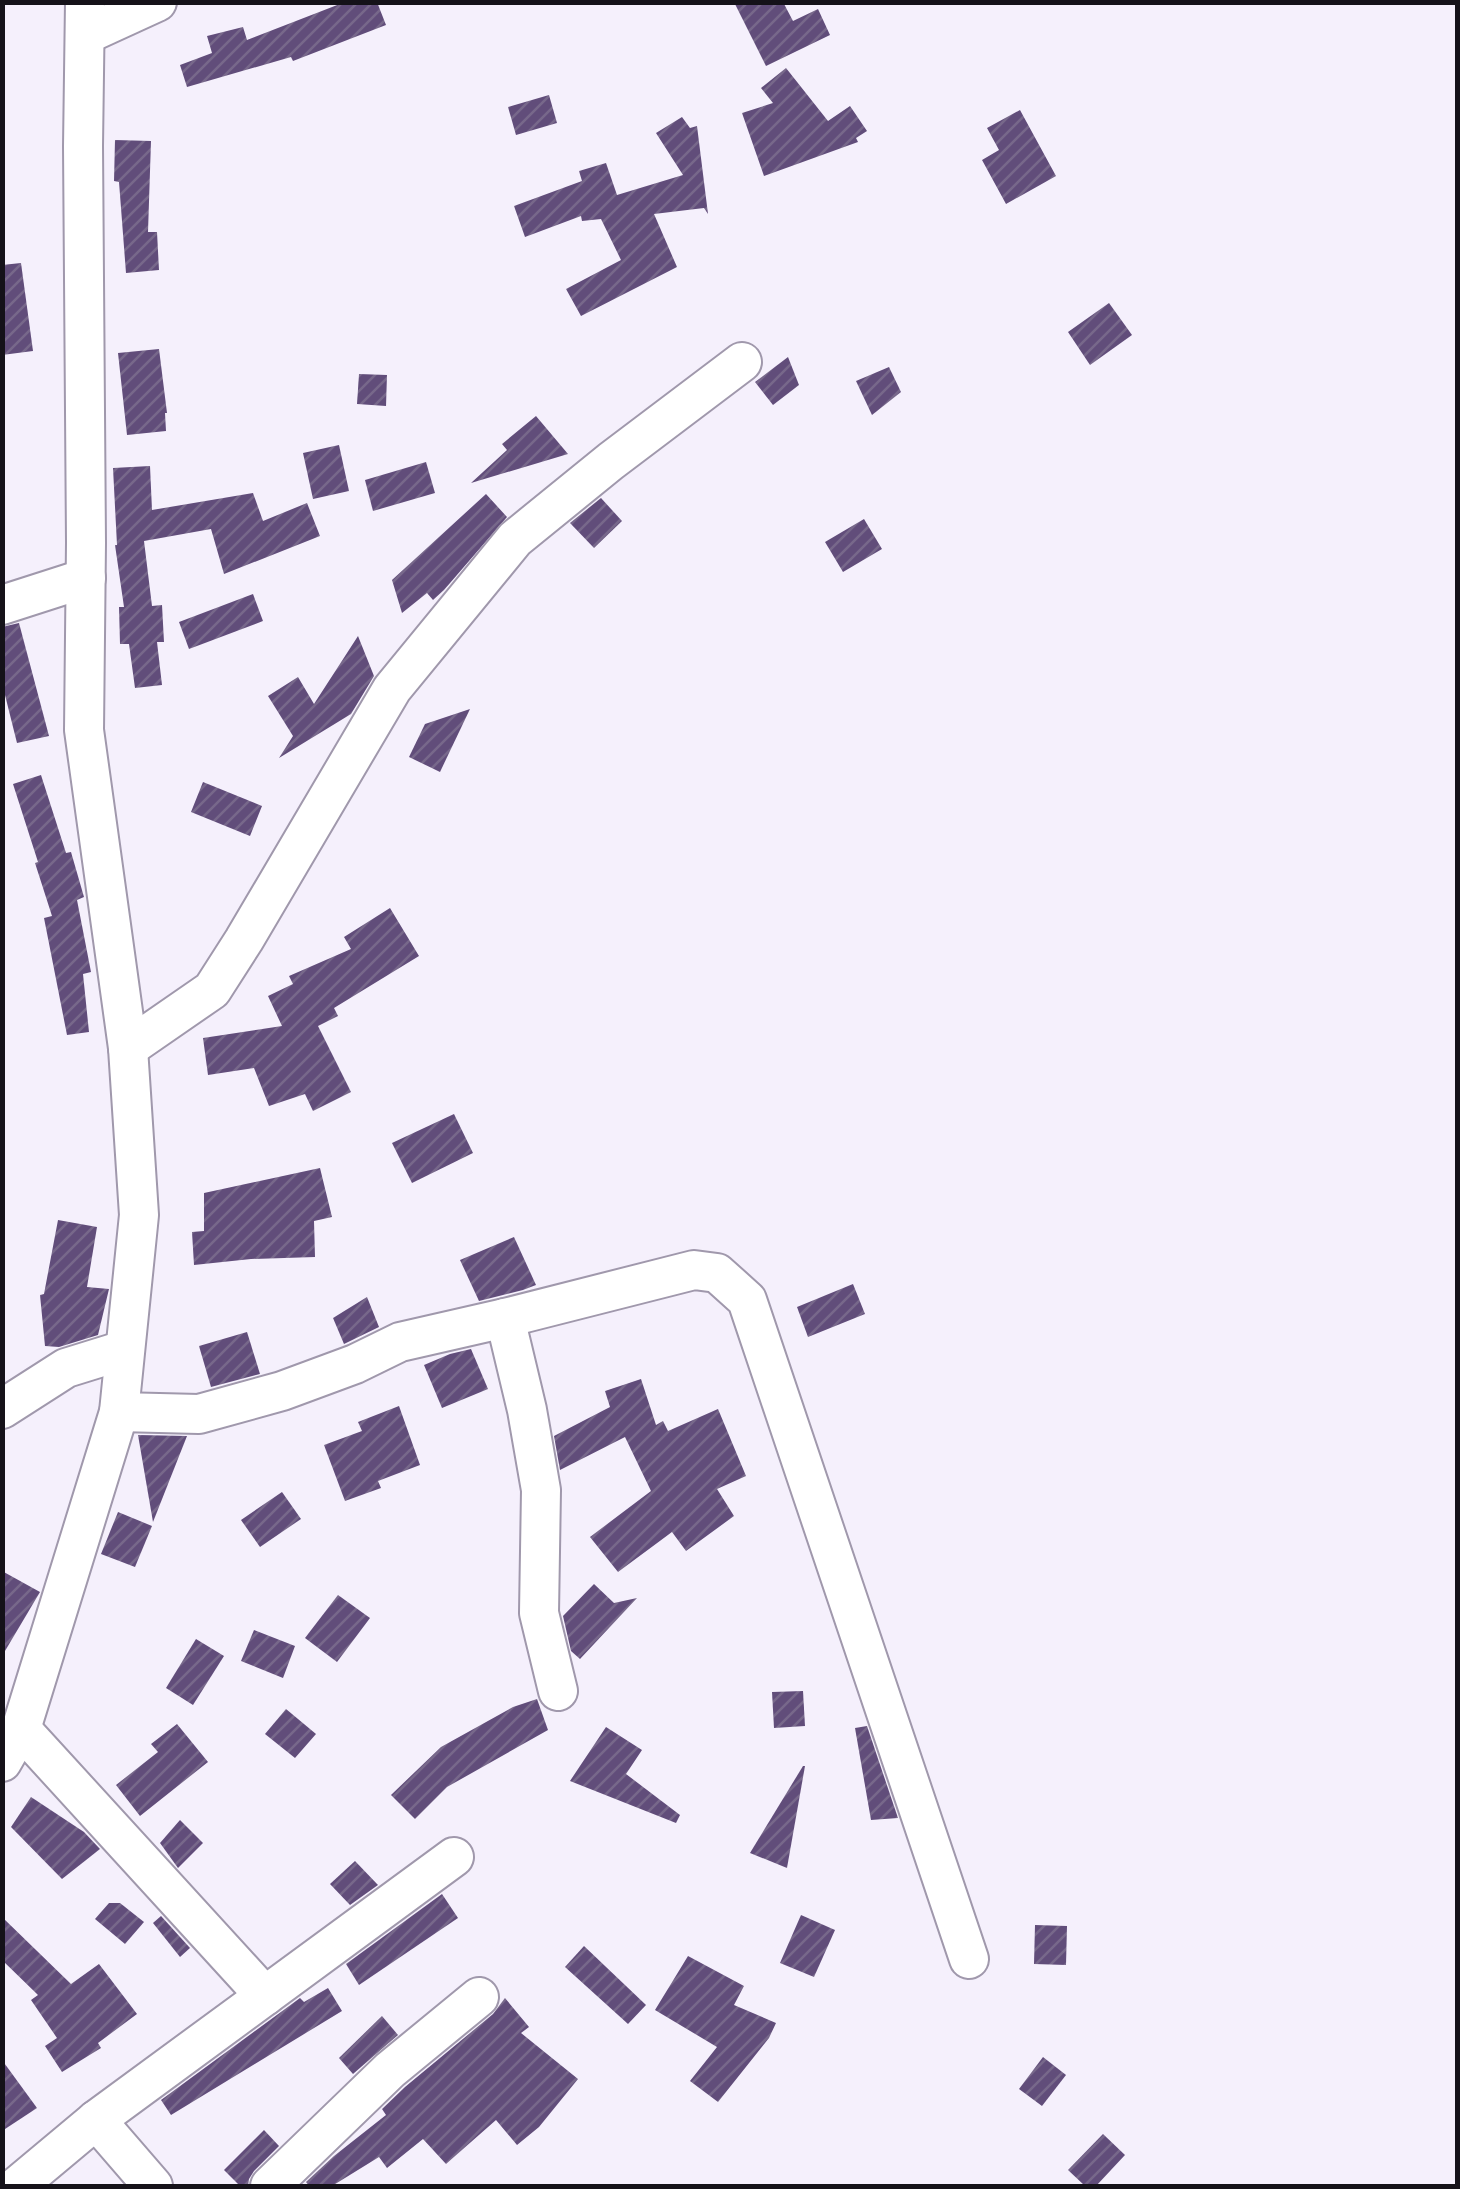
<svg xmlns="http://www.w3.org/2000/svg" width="1460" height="2189" font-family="Montserrat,sans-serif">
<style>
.building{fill:url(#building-hatch)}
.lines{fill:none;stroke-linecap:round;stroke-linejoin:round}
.street-casing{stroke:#a098ac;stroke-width:42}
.street{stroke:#fff;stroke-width:38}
</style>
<defs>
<pattern id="building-hatch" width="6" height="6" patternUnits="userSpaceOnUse" patternTransform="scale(2.5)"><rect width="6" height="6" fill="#614d7a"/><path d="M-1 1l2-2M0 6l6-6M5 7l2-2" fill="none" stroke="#77688a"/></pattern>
</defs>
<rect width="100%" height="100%" fill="#f5f0fc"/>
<g class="building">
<path d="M345 2H377L386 25 293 61 291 57 187 87 180 65 212 53 207 36 243 27 247 40Z"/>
<path d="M734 2H783L793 21 818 9 830 35 766 66Z"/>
<path d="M786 68 828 121 850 106 867 131 856 138 858 142 764 176 742 113 773 103 761 88Z"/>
<path d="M549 95 557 123 516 135 508 107Z"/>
<path d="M1020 110 1056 176 1006 204 982 160 999 150 987 128Z"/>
<path d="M682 117 690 128 697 126 708 214 704 208 654 214 677 267 581 316 566 289 621 260 601 219 582 221 581 216 525 237 514 206 582 181 579 171 606 163 617 195 683 175 656 133Z"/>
<path d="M115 140 151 141 148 232H157L159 270 126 273 119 182 114 181Z"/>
<path d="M21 263 33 351 2 355V265Z"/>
<path d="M1109 303 1132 335 1090 365 1068 332Z"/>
<path d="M159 349 167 413H165L166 431 127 435 118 353Z"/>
<path d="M788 357 799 385 773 405 755 382Z"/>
<path d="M889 367 901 392 872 415 856 381Z"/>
<path d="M359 374 387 375 386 406 357 404Z"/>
<path d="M536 416 568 454 471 483 507 450 502 444Z"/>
<path d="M339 445 349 491 313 499 303 453Z"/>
<path d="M426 462 435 493 373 511 365 480Z"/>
<path d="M150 466 152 510 253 493 263 521 307 503 320 536 224 574 211 529 144 541 152 606 162 605 164 642H157L162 685 135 688 129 644H120L119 607H124L115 545H117L113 468Z"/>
<path d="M486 494 507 517 444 590 433 600 427 593 402 613 392 580Z"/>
<path d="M601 498 622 521 594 548 570 523Z"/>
<path d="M864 519 882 549 843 572 825 542Z"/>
<path d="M253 594 263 621 189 649 179 622Z"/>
<path d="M19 623 49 736 17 743 2 683V627Z"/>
<path d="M358 636 374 676 351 714 279 758 293 736 268 696 298 677 314 704Z"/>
<path d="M470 709 440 772 409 757 425 724Z"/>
<path d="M41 775 66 853 71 852 84 897 77 900 91 972 83 974 89 1032 67 1035 44 918 52 916 35 863 38 862 13 784Z"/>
<path d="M203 782 262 806 250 836 191 812Z"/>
<path d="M390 908 419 956 334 1008 338 1016 318 1026 351 1092 313 1111 305 1094 269 1106 254 1068 208 1075 203 1038 282 1026 268 996 293 984 289 976 351 949 344 937Z"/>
<path d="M454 1114 473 1153 412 1183 392 1143Z"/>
<path d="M320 1168 332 1217 314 1221 315 1257 251 1259 194 1265 192 1232 204 1231V1193Z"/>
<path d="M58 1220 97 1227 87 1287 109 1289 98 1335 59 1347 45 1346 40 1295 44 1294Z"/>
<path d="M514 1237 536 1285 523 1290 479 1301 460 1260Z"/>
<path d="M853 1284 865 1314 808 1337 797 1307Z"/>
<path d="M367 1297 379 1327 344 1344 333 1318Z"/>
<path d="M247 1332 260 1374 211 1387 199 1346Z"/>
<path d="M471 1349 488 1389 442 1408 424 1365 450 1354Z"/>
<path d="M641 1379 656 1425 663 1421 668 1431 718 1409 746 1476 717 1489 734 1516 686 1551 672 1532 618 1572 590 1537 651 1491 625 1437 560 1470 554 1436 610 1407 605 1391Z"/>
<path d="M399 1406 420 1465 378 1481 381 1488 345 1501 324 1445 362 1431 358 1422Z"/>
<path d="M138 1435 187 1436 153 1522Z"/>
<path d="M282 1492 301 1519 260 1547 241 1520Z"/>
<path d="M118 1512 152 1526 135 1567 101 1554Z"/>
<path d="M2 1571 40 1592 2 1656Z"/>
<path d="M594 1584 614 1603 637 1598 580 1659 571 1651 563 1616Z"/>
<path d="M338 1595 370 1618 337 1662 305 1638Z"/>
<path d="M254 1630 295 1646 283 1678 241 1661Z"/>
<path d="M196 1639 224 1656 193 1705 166 1688Z"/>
<path d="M803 1691 805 1726 774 1728 772 1692Z"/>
<path d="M537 1699 548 1730 447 1787 415 1819 391 1795 441 1747 513 1707Z"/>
<path d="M286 1709 316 1734 295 1758 265 1734Z"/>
<path d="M177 1724 208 1762 140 1816 116 1785 158 1752 151 1744Z"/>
<path d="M867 1726 898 1818 871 1820 855 1728Z"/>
<path d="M606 1727 642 1750 626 1774 680 1815 676 1823 570 1781Z"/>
<path d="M803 1766H805L787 1868 750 1853Z"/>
<path d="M31 1797 84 1832 100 1849 62 1879 11 1827Z"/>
<path d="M180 1820 203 1843 178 1868 160 1843Z"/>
<path d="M355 1861 378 1885 350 1905 330 1884Z"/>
<path d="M442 1894 458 1918 359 1985 346 1964Z"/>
<path d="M109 1903H120L144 1922 125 1944 95 1919Z"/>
<path d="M801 1915 835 1930 814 1977 780 1963Z"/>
<path d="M161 1916 190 1948 180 1957 153 1923Z"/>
<path d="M2 1917 71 1984 99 1964 137 2014 98 2043 101 2048 62 2072 45 2046 57 2038 31 2000 38 1995 2 1960Z"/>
<path d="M1035 1925 1067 1926 1066 1965 1034 1964Z"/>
<path d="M584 1946 646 2005 628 2024 565 1967Z"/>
<path d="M688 1956 744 1986 734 2005 776 2023 769 2038 718 2102 690 2081 717 2047 655 2010Z"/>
<path d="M328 1988 342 2011 171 2115 161 2100 300 1998 304 2002Z"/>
<path d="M505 1998 529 2027 521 2033 578 2079 539 2127 517 2145 496 2120 446 2164 423 2139 387 2168 379 2157 332 2186H309L306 2182 334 2156 386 2115 382 2109 405 2087 493 2014Z"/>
<path d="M382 2016 398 2035 353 2074 339 2058Z"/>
<path d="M1043 2057 1066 2075 1042 2106 1019 2089Z"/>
<path d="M2 2060 37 2108 2 2131Z"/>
<path d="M264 2130 279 2146 254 2171 249 2179 248 2186H240L224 2170Z"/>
<path d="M1103 2134 1125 2155 1096 2186H1085L1068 2170Z"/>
</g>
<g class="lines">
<g class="street-casing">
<g id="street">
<path d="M85 35 157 2"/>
<path d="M2 605 86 578"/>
<path d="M128 1048 212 990 244 940 392 689 515 539 611 461 742 362"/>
<path d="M505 1318 694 1270 717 1273 747 1300 969 1959"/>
<path d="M2 1409 66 1368 124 1350"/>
<path d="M119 1412 199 1414 282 1391 355 1364 400 1342 505 1318 527 1410 541 1490 539 1613 558 1691"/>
<path d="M21 1729 265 1996"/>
<path d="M2 1762 21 1729 119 1412 139 1215 128 1048 84 730 86 543 83 146 85 2"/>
<path d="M96 2120 153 2186"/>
<path d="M17 2186 96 2120 454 1857"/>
<path d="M270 2186 390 2070 479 1997"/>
</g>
</g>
<use href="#street" class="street"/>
</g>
<rect width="1460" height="2189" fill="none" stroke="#151219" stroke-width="10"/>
</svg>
